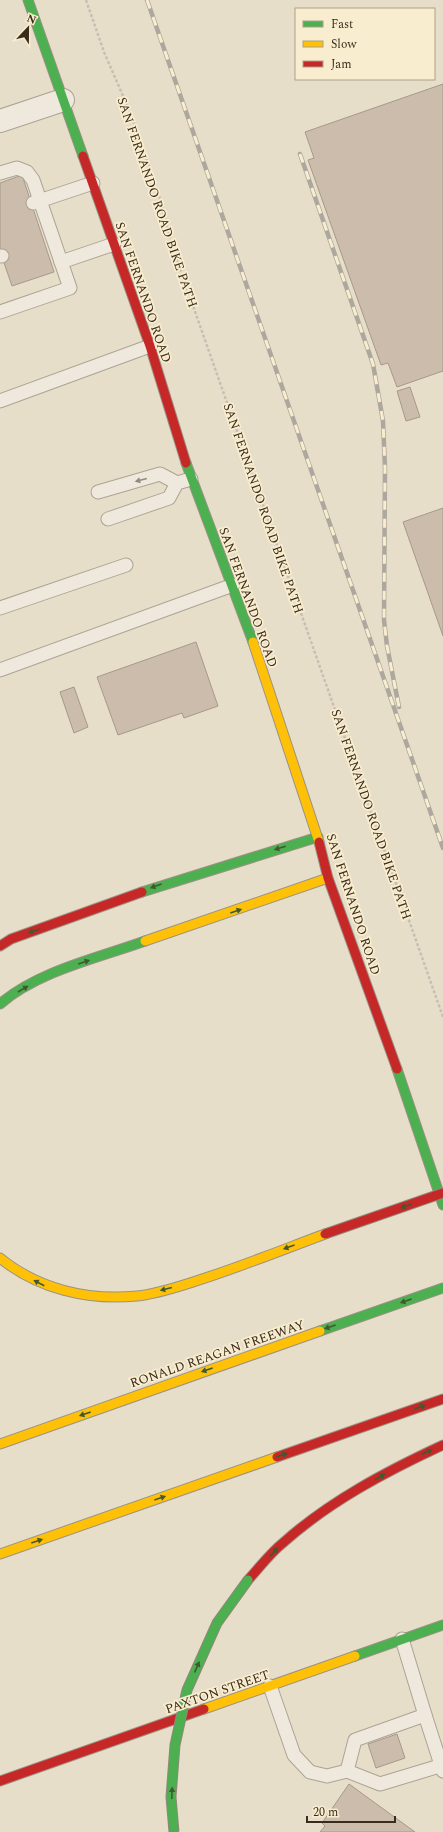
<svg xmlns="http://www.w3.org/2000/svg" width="443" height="1832" font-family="Spectral,serif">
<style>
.building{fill:#cbbcab;stroke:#a79989}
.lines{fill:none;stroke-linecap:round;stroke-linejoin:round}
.lane-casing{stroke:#aca394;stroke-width:15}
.street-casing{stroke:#aca394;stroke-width:24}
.fast-casing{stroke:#9b9284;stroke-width:11}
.slow-casing{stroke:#9b9284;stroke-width:11}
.jam-casing{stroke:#9b9284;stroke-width:11}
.path{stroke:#c7bfb4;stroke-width:2.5;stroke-dasharray:3 2;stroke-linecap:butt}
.lane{stroke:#eee8dd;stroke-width:13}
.street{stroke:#eee8dd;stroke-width:22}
.fast{stroke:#4caf50;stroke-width:9}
.slow{stroke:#ffc107;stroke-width:9}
.jam{stroke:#c62828;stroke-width:9}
.rail-casing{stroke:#ada89d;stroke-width:4.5}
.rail{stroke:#f9edcf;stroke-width:3;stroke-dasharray:9;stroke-linecap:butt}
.fast-bridge-casing{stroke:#91887b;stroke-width:11;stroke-linecap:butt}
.jam-bridge-casing{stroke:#91887b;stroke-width:11;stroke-linecap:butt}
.fast-bridge{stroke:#4caf50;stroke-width:9}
.jam-bridge{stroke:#c62828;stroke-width:9}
.oneway{fill:#948a7c}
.oneway2{fill:#41592e}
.labels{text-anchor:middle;stroke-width:3.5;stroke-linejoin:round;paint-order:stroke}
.street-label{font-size:13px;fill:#3b2b1b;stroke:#f9edcf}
</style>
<rect width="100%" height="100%" fill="#e7deca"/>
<g class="building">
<path d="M443 84V371L397 387 388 363 381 365 308 160 314 158 305 132Z"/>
<path d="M22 175 54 272 12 286 0 251V183Z"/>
<path d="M410 387 420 417 406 421 397 391Z"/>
<path d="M443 508V636L403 522Z"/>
<path d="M196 642 218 706 184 718 182 713 118 735 97 677Z"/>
<path d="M74 687 88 727 74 733 60 692Z"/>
<path d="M397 1734 405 1758 376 1768 368 1744Z"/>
<path d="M349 1784 415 1832H320L325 1826 322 1823Z"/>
</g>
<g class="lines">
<g class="lane-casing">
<g id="lane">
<path d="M0 173 17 168 27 172 33 180 70 288 0 312"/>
<path d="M33 203 93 183"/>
<path d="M0 256H2"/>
<path d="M61 262 114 244"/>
<path d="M0 401 150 346"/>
<path d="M98 492 160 474 177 483"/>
<path d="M108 519 169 498 177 483 191 479"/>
<path d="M0 608 126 565"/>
<path d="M0 670 233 585"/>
<path d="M402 1639 425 1715"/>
<path d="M270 1686 294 1755 310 1772 327 1776 347 1771 380 1784 443 1765"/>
<path d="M347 1771 355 1740 425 1715 443 1771"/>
</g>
</g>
<g class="street-casing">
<path id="street" d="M0 121 63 100"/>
</g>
<g class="fast-casing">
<g id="fast">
<path d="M28 0 83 156"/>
<path d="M186 463 253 642"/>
<path d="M142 892 318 837"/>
<path d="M0 1004C38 971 98 958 145 941"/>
<path d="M397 1069 443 1205"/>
<path d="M320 1331 443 1288"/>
<path d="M355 1656 443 1625"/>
</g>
</g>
<g class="slow-casing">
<g id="slow">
<path d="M253 642 319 842"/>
<path d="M145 941 328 878"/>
<path d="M0 1258C38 1289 88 1301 137 1296 157 1294 177 1287 196 1281 240 1267 282 1250 325 1234"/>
<path d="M0 1444 320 1331"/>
<path d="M0 1554 277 1457"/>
<path d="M204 1709 355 1656"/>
</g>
</g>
<g class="jam-casing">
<g id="jam">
<path d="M83 156 150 346 186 463"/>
<path d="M319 842 328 878 397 1069"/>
<path d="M0 946 11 939 142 892"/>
<path d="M277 1457 443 1399"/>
<path d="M248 1580C260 1567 270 1553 284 1542 330 1501 387 1471 443 1445"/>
<path d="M0 1781 204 1709"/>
</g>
</g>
<path class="path" d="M86 0 104 52 130 112 160 198 173 249 443 1017"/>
<use href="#lane" class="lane"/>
<use href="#street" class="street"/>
<use href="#fast" class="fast"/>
<use href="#slow" class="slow"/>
<use href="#jam" class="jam"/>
<g class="rail-casing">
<g id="rail">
<path d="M147 0 443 848"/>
<path d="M300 154 373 364 383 421 385 468 384 620 387 646 399 707"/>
</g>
</g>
<use href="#rail" class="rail"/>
<g class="fast-bridge-casing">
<path id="fast-bridge" d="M174 1832 171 1797 175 1745 187 1690 217 1623 248 1580"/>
</g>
<g class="jam-bridge-casing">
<path id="jam-bridge" d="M325 1234 443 1193"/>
</g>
<use href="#fast-bridge" class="fast-bridge"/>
<use href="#jam-bridge" class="jam-bridge"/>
</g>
<defs><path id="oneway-solid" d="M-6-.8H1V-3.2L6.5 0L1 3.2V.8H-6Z"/></defs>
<use class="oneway" href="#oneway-solid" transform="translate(141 480) rotate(165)"/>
<g class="oneway2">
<use href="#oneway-solid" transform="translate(280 848) rotate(163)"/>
<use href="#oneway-solid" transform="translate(156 886) rotate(160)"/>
<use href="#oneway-solid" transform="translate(236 911) rotate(-19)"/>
<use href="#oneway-solid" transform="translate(34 931) rotate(160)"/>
<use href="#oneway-solid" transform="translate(84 962) rotate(-19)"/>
<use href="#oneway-solid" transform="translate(23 989) rotate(-30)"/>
<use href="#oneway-solid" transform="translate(406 1206) rotate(161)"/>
<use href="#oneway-solid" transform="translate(289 1247) rotate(160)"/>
<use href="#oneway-solid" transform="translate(39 1283) rotate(-152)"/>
<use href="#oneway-solid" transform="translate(166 1289) rotate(166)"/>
<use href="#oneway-solid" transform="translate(406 1301) rotate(161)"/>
<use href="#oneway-solid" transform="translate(330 1327) rotate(161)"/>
<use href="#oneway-solid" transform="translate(207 1370) rotate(161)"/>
<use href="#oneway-solid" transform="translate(420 1407) rotate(-19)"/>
<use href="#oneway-solid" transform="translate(85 1414) rotate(161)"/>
<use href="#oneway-solid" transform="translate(427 1452) rotate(-23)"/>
<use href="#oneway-solid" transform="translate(282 1455) rotate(-19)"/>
<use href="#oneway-solid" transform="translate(380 1477) rotate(-30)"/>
<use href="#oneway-solid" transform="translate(160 1498) rotate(-19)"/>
<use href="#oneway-solid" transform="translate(37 1541) rotate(-19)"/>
<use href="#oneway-solid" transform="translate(274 1552) rotate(-47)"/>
<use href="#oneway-solid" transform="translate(197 1667) rotate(-66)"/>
<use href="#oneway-solid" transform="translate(172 1793) rotate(-88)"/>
</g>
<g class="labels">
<g class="street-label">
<text transform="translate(158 202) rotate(71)" y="5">SAN FERNANDO ROAD BIKE PATH</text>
<text transform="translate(144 292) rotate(71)" y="5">SAN FERNANDO ROAD</text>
<text transform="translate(264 508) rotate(71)" y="5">SAN FERNANDO ROAD BIKE PATH</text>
<text transform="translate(249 597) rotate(70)" y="5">SAN FERNANDO ROAD</text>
<text transform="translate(372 814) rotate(71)" y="5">SAN FERNANDO ROAD BIKE PATH</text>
<text transform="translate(354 904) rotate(72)" y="5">SAN FERNANDO ROAD</text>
<text transform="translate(217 1353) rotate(-19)" y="5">RONALD REAGAN FREEWAY</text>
<text transform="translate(217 1691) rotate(-19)" y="5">PAXTON STREET</text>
</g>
</g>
<rect x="295" y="8" width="140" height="72" fill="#f9edcf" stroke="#ad9f87"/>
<rect x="303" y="21" width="20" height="6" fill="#4caf50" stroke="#ad9f87"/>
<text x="331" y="28" font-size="12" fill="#3b2b1b">Fast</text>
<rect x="303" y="41" width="20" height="6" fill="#ffc107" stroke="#ad9f87"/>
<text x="331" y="48" font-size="12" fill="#3b2b1b">Slow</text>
<rect x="303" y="61" width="20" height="6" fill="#c62828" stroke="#ad9f87"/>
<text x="331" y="68" font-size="12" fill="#3b2b1b">Jam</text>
<g transform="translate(28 28) rotate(22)" stroke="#f9edcf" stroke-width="3" paint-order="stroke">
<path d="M0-3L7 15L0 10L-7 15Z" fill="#3b2b1b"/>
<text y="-6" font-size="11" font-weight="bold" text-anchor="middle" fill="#3b2b1b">N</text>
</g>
<path d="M307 1816v6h88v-6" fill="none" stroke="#3b2b1b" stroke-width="2"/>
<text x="313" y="1816" font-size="12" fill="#3b2b1b" stroke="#f9edcf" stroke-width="3" paint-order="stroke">20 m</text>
</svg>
